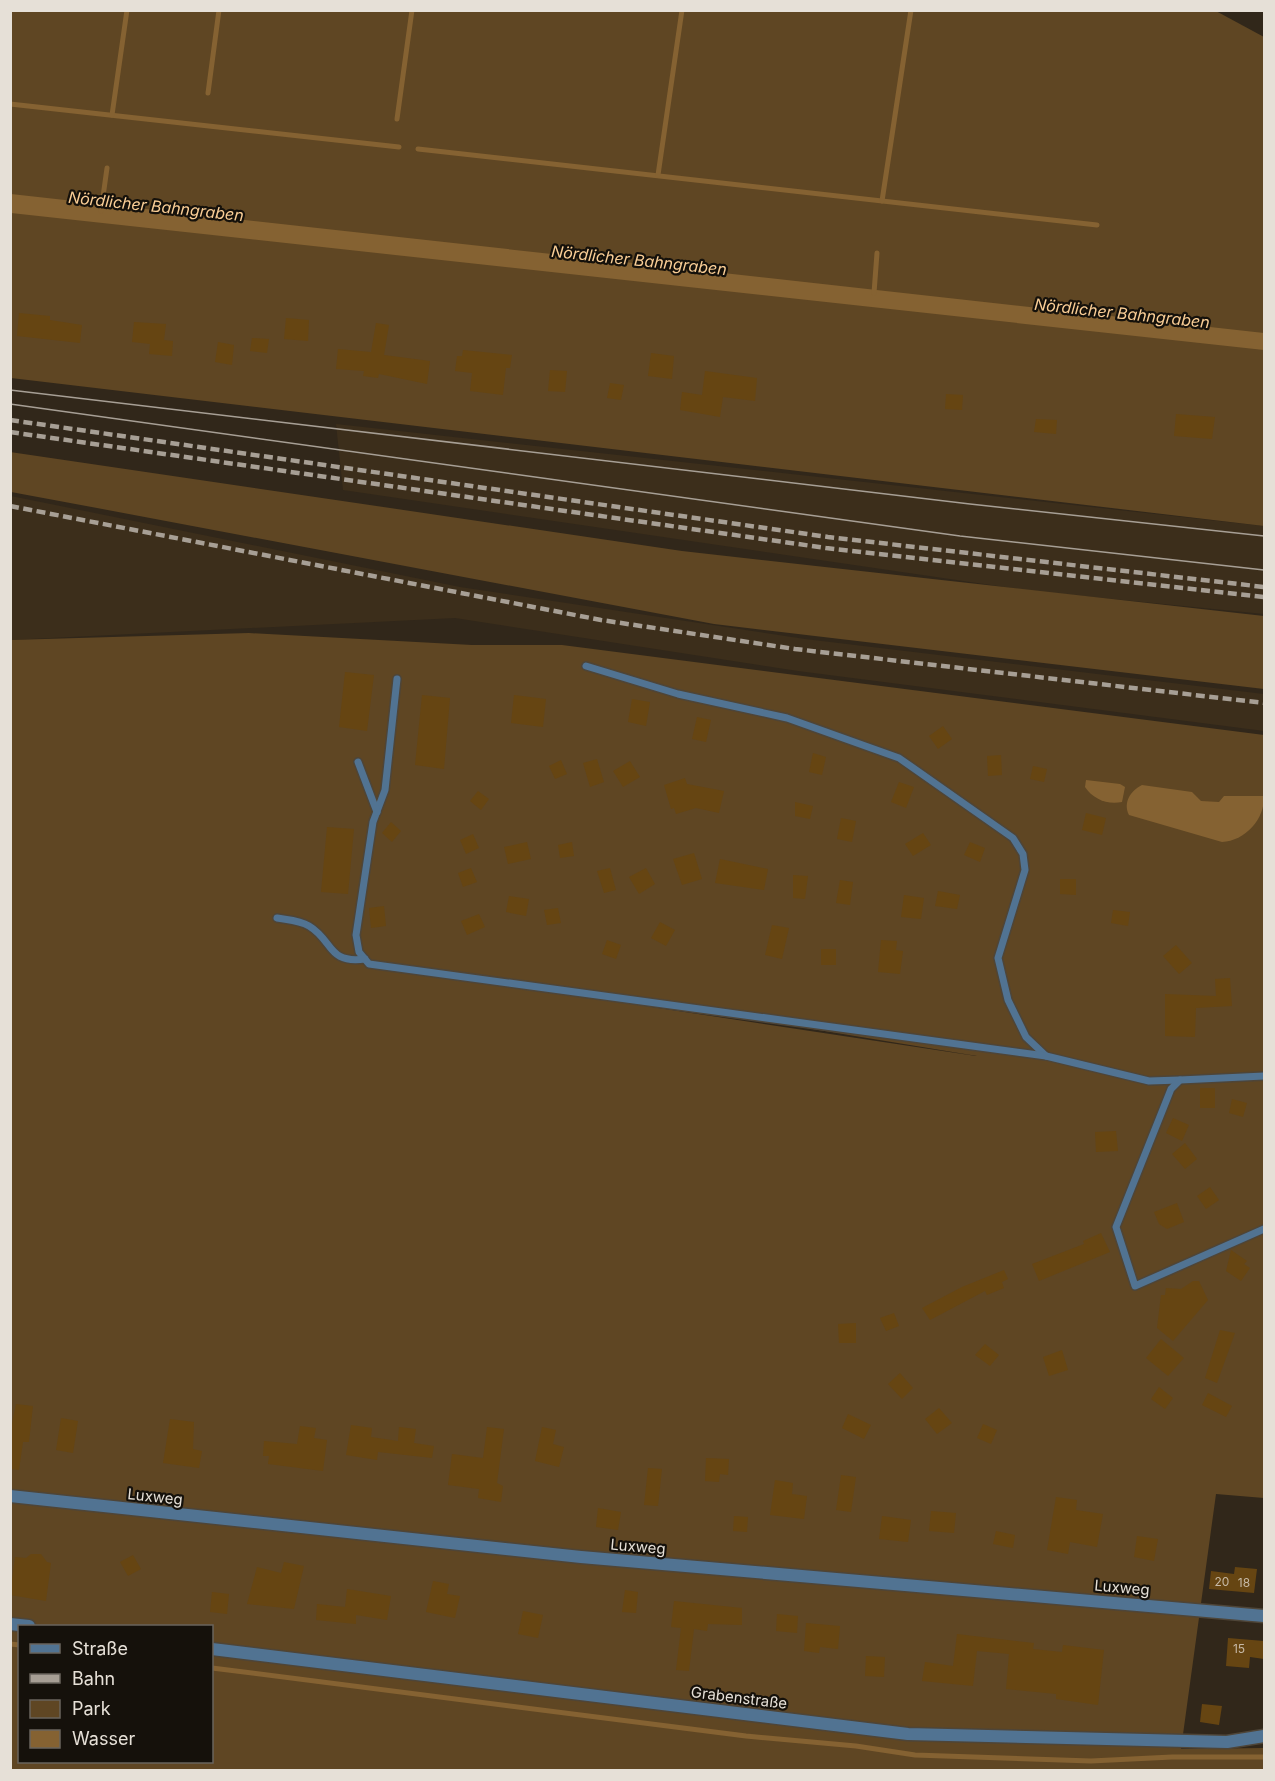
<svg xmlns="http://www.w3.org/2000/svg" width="1275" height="1781" font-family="Inter,sans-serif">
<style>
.built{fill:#3c2e1b}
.green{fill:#5f4623;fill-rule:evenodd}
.water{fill:#856232}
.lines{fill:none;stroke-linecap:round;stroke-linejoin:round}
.stream{stroke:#856232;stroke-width:5}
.building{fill:#664512}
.lane-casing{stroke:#4e4538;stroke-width:10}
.street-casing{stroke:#4e4538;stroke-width:15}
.lane{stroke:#517392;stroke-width:7}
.street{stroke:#517392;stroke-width:12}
.tram{stroke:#a79f95;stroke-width:1.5}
.rail{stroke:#a79f95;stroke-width:4.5;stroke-dasharray:9 4.5;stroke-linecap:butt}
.labels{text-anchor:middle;stroke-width:4.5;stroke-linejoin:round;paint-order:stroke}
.number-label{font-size:12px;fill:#c6b9a6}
.street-label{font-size:15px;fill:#e6e0d7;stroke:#15110b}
.water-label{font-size:16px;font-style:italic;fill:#face96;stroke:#15110b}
</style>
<rect width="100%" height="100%" fill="#31271a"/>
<g class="built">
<path d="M336 424 1264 526V614L1032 591 343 490Z"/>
<path d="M11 496 460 587 805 639 1264 694V731L798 671 455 618 11 640Z"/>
</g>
<g class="green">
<path d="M1214 10 1264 37V526L11 378V11Z"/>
<path d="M10 452 682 551 1264 616V689L714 624 97 508 11 492Z"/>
<path d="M249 633 472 645H562L1264 735V1498L1216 1494 1181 1749 1264 1748V1770H11L10 640ZM546 991 624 998 977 1056H976ZM20 1626H212V1762H20Z"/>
</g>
<g class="water">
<path d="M11 194 1264 333V350L11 213Z"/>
<path d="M1086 780 1120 784 1125 787 1122 802C1107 805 1093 799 1085 787Z"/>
<path d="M1142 785 1192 792 1201 801 1219 802 1224 796H1264C1265 819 1245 841 1222 842L1129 815C1123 803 1130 791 1142 785Z"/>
</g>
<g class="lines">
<g class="stream">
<path d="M208 93 219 10"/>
<path d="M10 104 399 147"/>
<path d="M112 115 127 10"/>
<path d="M397 119 412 10"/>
<path d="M418 149 1097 225"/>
<path d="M658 175 682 10"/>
<path d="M882 201 911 10"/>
<path d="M101 211 107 168"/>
<path d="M874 293 877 253"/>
<path d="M10 1644 20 1645"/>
<path d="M212 1668 746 1736 856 1746 915 1755 1091 1761 1172 1757H1264"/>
</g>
</g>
<g class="building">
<path d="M19 313 50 316V320L82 325 80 343 17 336Z"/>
<path d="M286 318 309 320 308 341 284 339Z"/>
<path d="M134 322 166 324 164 340 173 341 172 356 149 354 150 344 132 342Z"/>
<path d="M376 323 389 325 384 355 430 361 427 384 379 374 378 378 363 376 364 371 336 369 338 349 371 352Z"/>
<path d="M252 338 269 339 267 353 250 351Z"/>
<path d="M218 342 234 345 232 365 215 362Z"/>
<path d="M463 350 512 355 510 368H506L503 395 470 391 472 373 455 371 457 356H462Z"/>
<path d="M651 353 674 356 672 379 648 376Z"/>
<path d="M550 370 567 371 565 392 548 391Z"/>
<path d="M705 371 757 378 755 401 723 397 720 417 680 410 682 392 702 395Z"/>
<path d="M610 383 624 385 621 400 607 398Z"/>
<path d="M946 394 963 395 962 410 945 409Z"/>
<path d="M1176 414 1215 417 1212 439 1174 436Z"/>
<path d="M1036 419 1057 420 1056 434 1034 432Z"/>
<path d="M345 672 374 675 367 731 339 727Z"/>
<path d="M422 695 450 698 444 769 415 765Z"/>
<path d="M514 695 546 699 543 727 511 723Z"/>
<path d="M632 699 650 702 646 726 628 722Z"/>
<path d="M697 717 711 720 706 742 692 739Z"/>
<path d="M943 726 952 739 938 749 929 736Z"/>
<path d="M813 753 826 757 822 775 809 772Z"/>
<path d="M1001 755 1002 775 988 776 987 756Z"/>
<path d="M597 759 604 782 590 787 583 763Z"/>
<path d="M561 760 567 774 555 779 549 766Z"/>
<path d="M630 761 640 777 623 787 613 771Z"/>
<path d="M1033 766 1047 769 1044 782 1030 779Z"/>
<path d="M685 778 687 784 724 791 719 813 696 808 676 814 674 808 671 809 664 785Z"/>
<path d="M899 782 914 787 906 808 891 802Z"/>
<path d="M478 791 489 799 481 810 470 801Z"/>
<path d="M795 802 813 806 810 819 795 816Z"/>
<path d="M1086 813 1106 818 1102 835 1082 830Z"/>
<path d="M841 818 856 821 852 842 837 839Z"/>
<path d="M391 822 401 831 392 842 382 833Z"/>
<path d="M327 827 354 829 348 894 321 892Z"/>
<path d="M923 833 931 845 913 856 905 844Z"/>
<path d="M473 834 479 848 466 854 460 840Z"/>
<path d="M527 842 531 859 508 864 504 847Z"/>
<path d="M572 842 574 856 560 858 558 845Z"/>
<path d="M970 842 985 848 980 862 964 855Z"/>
<path d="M694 853 702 879 682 885 673 859Z"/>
<path d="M720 859 768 869 764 890 715 883Z"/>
<path d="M471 868 477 882 463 887 458 873Z"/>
<path d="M610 868 616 890 604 893 597 871Z"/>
<path d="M646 868 655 884 639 894 629 877Z"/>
<path d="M793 875 808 876 805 899 793 898Z"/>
<path d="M1060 879H1076V895L1060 894Z"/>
<path d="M840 880 853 882 850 905 836 903Z"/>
<path d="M938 891 960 895 957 909 935 906Z"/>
<path d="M904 895 924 898 921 919 901 917Z"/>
<path d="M509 896 529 899 526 916 506 912Z"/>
<path d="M384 906 386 926 371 928 369 908Z"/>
<path d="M558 908 561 923 547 925 544 910Z"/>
<path d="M1113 910 1130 912 1128 926 1111 923Z"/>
<path d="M479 914 485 927 467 935 461 921Z"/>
<path d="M660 922 675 930 666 946 651 938Z"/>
<path d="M772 925 789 928 782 959 765 955Z"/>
<path d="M607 940 621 945 616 959 602 954Z"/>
<path d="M881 940 897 941 896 950 903 951 900 974 878 972Z"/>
<path d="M1176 945 1192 963 1179 974 1163 956Z"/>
<rect x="821" y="949" width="15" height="16"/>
<path d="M1230 978 1232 1006 1196 1008 1195 1037 1165 1036V994L1216 996 1215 979Z"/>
<rect x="1200" y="1088" width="15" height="20"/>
<path d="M1232 1099 1247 1103 1243 1117 1229 1113Z"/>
<path d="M1173 1118 1189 1125 1182 1141 1166 1133Z"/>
<path d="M1116 1131 1118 1151 1096 1152 1095 1132Z"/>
<path d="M1185 1143 1197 1159 1185 1169 1172 1154Z"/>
<path d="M1210 1187 1219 1200 1206 1209 1197 1196Z"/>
<path d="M1177 1203 1184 1222 1167 1229 1159 1224 1154 1212Z"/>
<path d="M1101 1233 1110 1252 1039 1281 1032 1264 1084 1244 1083 1241Z"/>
<path d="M1231 1250 1247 1261 1244 1264 1250 1268 1241 1281 1226 1271Z"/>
<path d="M1004 1270 1008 1279 1002 1282 1004 1288 987 1295 985 1291 930 1320 922 1308 962 1287Z"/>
<path d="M1193 1281H1199L1208 1300 1173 1341 1157 1328 1161 1295H1165L1166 1288 1181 1289Z"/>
<path d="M894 1313 899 1326 886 1331 880 1318Z"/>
<path d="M856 1323V1343H839L838 1324Z"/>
<path d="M1220 1330 1235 1333 1217 1383 1205 1378Z"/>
<path d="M1161 1339 1184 1358 1168 1376 1146 1358Z"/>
<path d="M985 1344 999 1355 990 1366 975 1355Z"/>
<path d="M1062 1350 1068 1370 1049 1376 1043 1357Z"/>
<path d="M900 1373 913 1388 902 1399 888 1384Z"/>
<path d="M1159 1387 1173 1398 1165 1409 1151 1399Z"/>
<path d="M1208 1393 1232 1406 1226 1417 1202 1405Z"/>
<path d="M16 1404 33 1406 29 1442H23L19 1470 10 1469V1433Z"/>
<path d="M939 1408 952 1423 937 1434 925 1419Z"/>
<path d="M848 1414 871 1425 864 1439 842 1428Z"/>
<path d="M61 1418 78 1421 73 1453 56 1450Z"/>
<path d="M170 1419 194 1422 193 1449 202 1451 199 1468 163 1463Z"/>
<path d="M983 1424 997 1430 991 1444 977 1438Z"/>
<path d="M351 1425 372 1428 371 1437 398 1441 399 1427 416 1429 414 1443 434 1446 432 1458 378 1452 377 1460 346 1455Z"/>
<path d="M300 1426 316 1428 314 1438 327 1440 323 1471 268 1464 269 1456H263L264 1441 297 1444Z"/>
<path d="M487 1427 504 1429 497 1483 503 1486 501 1502 478 1498 479 1489 448 1485 452 1454 483 1458Z"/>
<path d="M542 1427 556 1430 553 1444 564 1447 559 1467 535 1461Z"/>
<path d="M706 1458 729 1459 728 1475 720 1474 719 1482 705 1481Z"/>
<path d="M648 1468 662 1469 658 1506 644 1505Z"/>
<path d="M841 1475 856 1477 851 1512 836 1510Z"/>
<path d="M775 1480 793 1483 792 1494 807 1496 804 1519 770 1515Z"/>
<path d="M1056 1497 1077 1500 1076 1510 1103 1514 1097 1547 1070 1542 1068 1554 1047 1550Z"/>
<path d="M598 1508 621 1512 618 1530 596 1527Z"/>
<path d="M931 1511 956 1513 954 1533 929 1531Z"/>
<path d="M734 1516 748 1517 747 1532 733 1531Z"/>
<path d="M882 1516 911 1520 908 1542 879 1539Z"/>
<path d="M996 1531 1015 1535 1013 1548 993 1544Z"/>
<path d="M1137 1536 1158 1539 1154 1561 1134 1557Z"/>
<path d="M31 1554H41L47 1562 51 1563 46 1601 10 1595 15 1557 26 1558Z"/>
<path d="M133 1555 141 1569 128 1576 120 1562Z"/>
<path d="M284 1562 304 1566 294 1609 247 1604 257 1567 281 1573Z"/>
<path d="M1235 1567 1257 1569 1254 1593 1209 1589 1211 1571 1234 1574Z"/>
<path d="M433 1581 449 1584 447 1594 460 1596 455 1618 426 1612Z"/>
<path d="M347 1589 391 1596 387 1620 356 1615V1624L316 1620 317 1604 345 1607Z"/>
<path d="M625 1590 638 1592 636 1613 622 1612Z"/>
<path d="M212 1592 229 1594 227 1614 210 1612Z"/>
<path d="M674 1601 742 1608V1625L708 1624 707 1631 694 1629 689 1671 676 1670 681 1628 671 1627Z"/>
<path d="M523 1611 543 1615 538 1638 518 1634Z"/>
<path d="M777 1614 798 1616 797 1633 776 1631Z"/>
<path d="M806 1623 840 1626 838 1649 820 1647 819 1653 804 1651Z"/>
<path d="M957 1634 1034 1643 1033 1649 1062 1652 1063 1645 1104 1650 1098 1705 1056 1699V1694L1006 1689 1009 1654 977 1651 973 1686 922 1681 925 1662 953 1666Z"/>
<path d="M1228 1638 1264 1641V1659L1250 1657 1249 1668 1226 1666Z"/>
<path d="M866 1656 885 1657 884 1677 865 1676Z"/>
<path d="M1202 1704 1222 1706 1219 1725 1200 1722Z"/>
</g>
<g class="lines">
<g class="lane-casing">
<g id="lane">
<path d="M586 666 678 694 787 718 899 758 1013 838 1023 854 1025 870 998 958 1008 1000 1026 1037 1046 1056 1149 1081 1180 1080"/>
<path d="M397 679 385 790 373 822 356 935 359 952 369 964 1046 1056"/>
<path d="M358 762 377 812"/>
<path d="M277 918C288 920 299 920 309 926 334 941 327 964 365 959"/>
<path d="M1264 1076 1180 1080 1171 1089 1116 1227 1135 1286 1264 1229"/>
</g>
</g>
<g class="street-casing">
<g id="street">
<path d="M10 1496 581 1557 1264 1616"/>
<path d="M10 1624 29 1626"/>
<path d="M212 1649 908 1734 1227 1742 1264 1736"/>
</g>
</g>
<use href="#lane" class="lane"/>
<use href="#street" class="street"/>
<g class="tram">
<path d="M10 390 970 504 1264 536"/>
<path d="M10 404 960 536 1264 570"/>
</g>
<g class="rail">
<path d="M10 420 828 537 1264 587"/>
<path d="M10 432 826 548 1264 597"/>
<path d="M10 506 601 620 795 649 1264 703"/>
</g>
</g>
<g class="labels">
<g class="number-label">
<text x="1222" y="1586">20</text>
<text x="1244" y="1587">18</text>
<text x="1239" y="1653">15</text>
</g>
<g class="street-label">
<text transform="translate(155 1497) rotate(6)" y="5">Luxweg</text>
<text transform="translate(638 1547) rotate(5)" y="5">Luxweg</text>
<text transform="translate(1122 1588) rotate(5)" y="5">Luxweg</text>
<text transform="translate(739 1698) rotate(7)" y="5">Grabenstraße</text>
</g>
<g class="water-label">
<text transform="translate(156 206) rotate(6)" y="6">Nördlicher Bahngraben</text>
<text transform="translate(639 260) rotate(6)" y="6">Nördlicher Bahngraben</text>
<text transform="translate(1122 313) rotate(6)" y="6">Nördlicher Bahngraben</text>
</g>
</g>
<rect width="1275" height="1781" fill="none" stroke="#e6e0d7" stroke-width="24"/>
<rect x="18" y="1625" width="195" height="138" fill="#15110b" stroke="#69645d" stroke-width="1.5"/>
<rect x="30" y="1644" width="30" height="9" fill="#517392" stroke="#69645d" stroke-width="1.5"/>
<text x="72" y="1655" font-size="18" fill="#e6e0d7">Straße</text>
<rect x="30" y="1674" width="30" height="9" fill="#a79f95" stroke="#69645d" stroke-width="1.5"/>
<text x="72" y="1685" font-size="18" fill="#e6e0d7">Bahn</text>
<rect x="30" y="1700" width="30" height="18" fill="#5f4623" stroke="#69645d" stroke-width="1.5"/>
<text x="72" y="1715" font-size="18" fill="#e6e0d7">Park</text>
<rect x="30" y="1730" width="30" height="18" fill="#856232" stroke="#69645d" stroke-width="1.5"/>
<text x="72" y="1745" font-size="18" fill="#e6e0d7">Wasser</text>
</svg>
